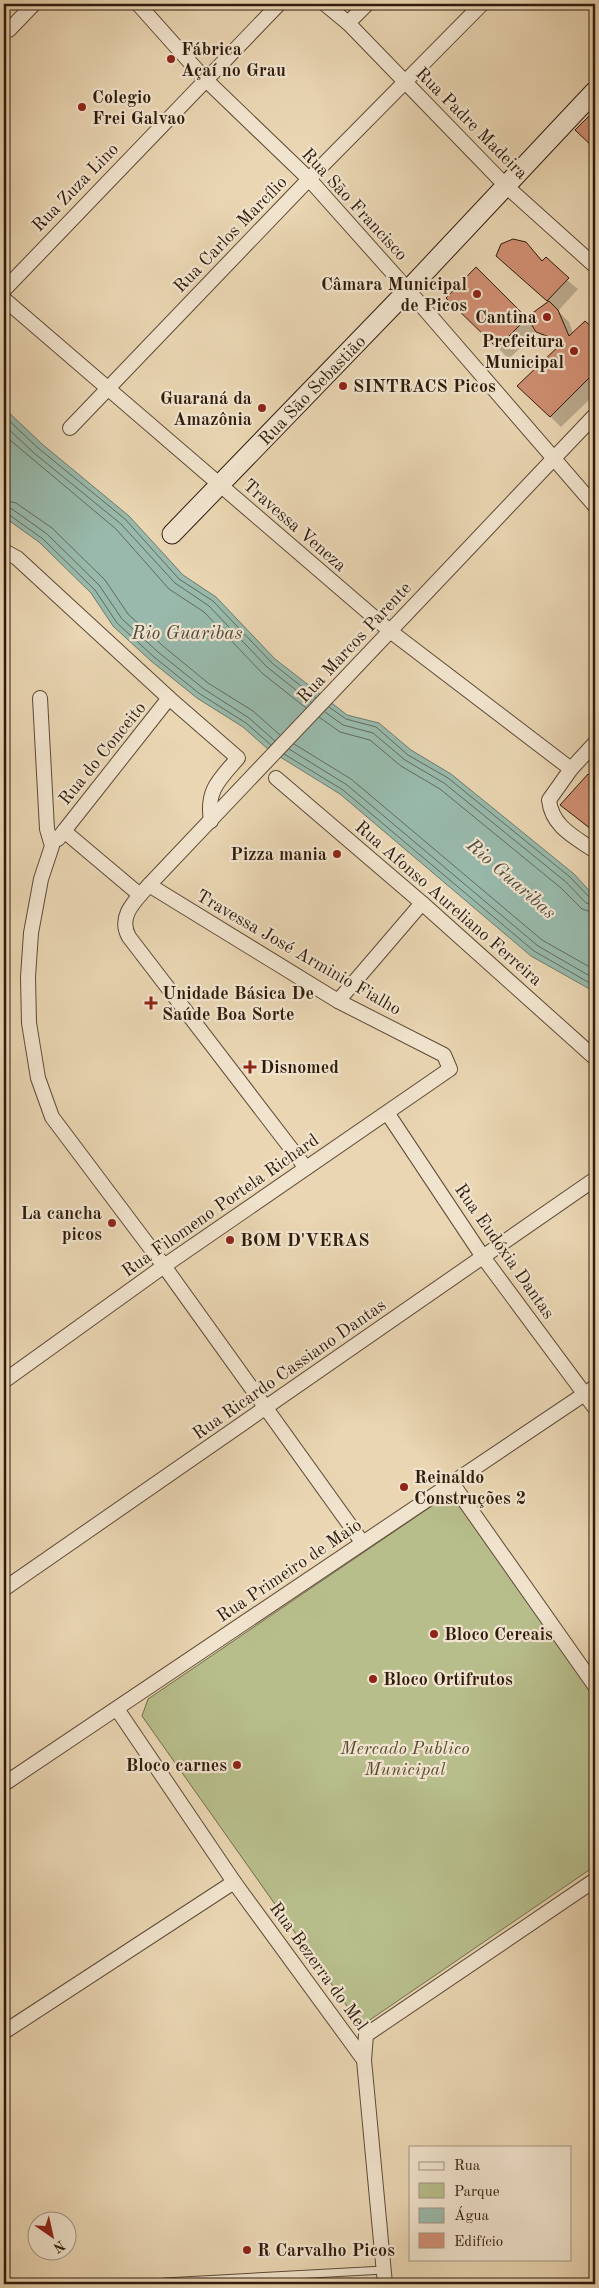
<svg xmlns="http://www.w3.org/2000/svg" width="599" height="2288" font-family="'Old Standard TT',serif">
<style>
.green{fill:#b7be8c;stroke:#736c4c}
.water{fill:#98b9ab;stroke:#6e7a6b}
.shadow{fill:#0003}
.lines{fill:none;stroke-linecap:round;stroke-linejoin:round}
.shore{stroke:#646a5c;stroke-width:1}
.building{fill:#d19074;stroke:#2f1b0c}
.lane-casing{stroke:#5e4a36;stroke-width:9}
.street-casing{stroke:#5e4a36;stroke-width:16}
.secondary-casing{stroke:#2f1b0c;stroke-width:21}
.lane{stroke:#f1e4ce;stroke-width:7}
.street{stroke:#f1e4ce;stroke-width:14}
.secondary{stroke:#f1e4ce;stroke-width:19}
.poi-dot{fill:#8f2418;stroke:#f1e4ce;stroke-width:2}
.labels{text-anchor:middle;stroke-width:4.5;stroke-linejoin:round;paint-order:stroke}
.poi-label{font-size:18px;font-weight:bold;fill:#2f1b0c;stroke:#f1e4ce;text-anchor:start}
.street-label{font-size:18px;fill:#2f1b0c;stroke:#f1e4ce}
.park-label{font-size:18px;font-style:italic;fill:#584c32;stroke:#f1e4ce}
.water-label{font-size:19px;font-style:italic;fill:#4e4a3c;stroke:#f1e4ce}
</style>
<rect width="100%" height="100%" fill="#ead6b3"/>
<filter id="stains"><feTurbulence type="fractalNoise" baseFrequency=".004" numOctaves="4"/><feColorMatrix values="0 0 0 0 .2 0 0 0 0 .09 0 0 0 0 .02 0 0 0 .5 -.17"/></filter>
<radialGradient id="worn" r=".72"><stop offset=".6" stop-color="#630" stop-opacity="0"/><stop offset="1" stop-color="#630" stop-opacity=".3"/></radialGradient>
<path class="green" d="M451 1493 595 1698V1866L361 2026 142 1716 148 1699Z"/>
<path class="water" d="M4 408 42 444 129 516 183 575 216 597 275 659 347 715 379 723 411 750 451 774 574 874 595 897V992L531 956 340 794 269 750 243 727 197 698 151 661 113 626 91 593 39 542 4 517Z"/>
<g class="shadow">
<path d="M525 243 543 261 578 289 558 311 569 322 573 333 585 323 595 332V394L561 427 530 397 560 347 549 342 537 331 509 359 448 298 476 269 531 324 549 303 497 256Z"/>
<path d="M588 776 595 781V834L562 805Z"/>
</g>
<g class="lines">
<g class="shore">
<path d="M4 416 38 448 125 519 179 579 213 601 272 663 316 698"/>
<path d="M4 425 34 453 121 524 175 583 209 606 267 667 311 702"/>
<path d="M4 435 116 529 169 589 204 612 262 673 306 708"/>
<path d="M4 500 16 503 52 528 105 580 128 614 163 646 208 683 253 711 280 735"/>
<path d="M4 507 12 509 47 534 99 585 122 619 158 652 204 689 249 718 275 741"/>
<path d="M4 513 8 514 43 539 95 590 117 623 154 657 200 694 246 723 271 745"/>
<path d="M329 707 346 719 376 727 408 755 448 778 570 877 590 898 595 900"/>
<path d="M325 712 343 725 373 733 405 760 444 783 566 882 586 903 595 906"/>
<path d="M319 717 340 732 370 740 401 766 440 789 561 888 582 909 595 913"/>
<path d="M294 744 351 779 542 940 595 970"/>
<path d="M289 749 347 785 538 946 595 979"/>
<path d="M284 754 343 790 534 951 595 986"/>
</g>
</g>
<g class="building">
<path d="M595 110V149L575 130Z"/>
<path d="M513 239 526 242 542 261 546 257 569 278 547 301 496 256 501 244Z"/>
<path d="M476 267 527 318 497 348 446 298Z"/>
<path d="M549 301 558 310 569 336 585 321 595 330V372L550 417 517 386 563 342 536 332 527 317Z"/>
<path d="M588 774 595 779V832L560 805Z"/>
</g>
<g class="lines">
<g class="lane-casing">
<path id="lane" d="M165 2282 384 2270"/>
</g>
<g class="street-casing">
<g id="street">
<path d="M138 4 205 79 309 179 408 290 595 506"/>
<path d="M325 4 348 23 506 186 595 266"/>
<path d="M348 23 367 4"/>
<path d="M9 30 34 4"/>
<path d="M4 290 279 4"/>
<path d="M4 299 390 631 571 769"/>
<path d="M70 428 309 179 482 4"/>
<path d="M4 551 17 558 169 698 238 758C219 780 206 790 211 821"/>
<path d="M40 698 47 829 52 846 41 879 31 933 28 977 29 1023 38 1078 52 1117 164 1266 362 1542"/>
<path d="M595 743 571 769 549 800C552 827 575 837 595 851"/>
<path d="M276 778 422 903 595 1058"/>
<path d="M64 831 169 698"/>
<path d="M58 839 64 831 140 895"/>
<path d="M338 1001 422 903"/>
<path d="M388 1114 483 1257 595 1408"/>
<path d="M306 1168 129 937C117 916 136 900 149 885L595 415"/>
<path d="M4 1381 164 1266 450 1069 444 1055 338 1001 149 885"/>
<path d="M452 1483 595 1686"/>
<path d="M4 1589 595 1179"/>
<path d="M117 1709 234 1882 364 2060 385 2284"/>
<path d="M4 1784 595 1387"/>
<path d="M4 2032 234 1882"/>
<path d="M364 2060 366 2035 595 1880"/>
</g>
</g>
<g class="secondary-casing">
<path id="secondary" d="M172 534 408 290 595 91"/>
</g>
<use href="#lane" class="lane"/>
<use href="#street" class="street"/>
<use href="#secondary" class="secondary"/>
</g>
<g class="poi-dot">
<circle cx="171" cy="59" r="5"/>
<circle cx="82" cy="107" r="5"/>
<circle cx="477" cy="294" r="5"/>
<circle cx="547" cy="317" r="5"/>
<circle cx="574" cy="351" r="5"/>
<circle cx="343" cy="386" r="5"/>
<circle cx="262" cy="408" r="5"/>
<circle cx="337" cy="854" r="5"/>
<path d="M148.5 995.5h5v5h5v5h-5v5h-5v-5h-5v-5h5z"/>
<path d="M247.5 1059.5h5v5h5v5h-5v5h-5v-5h-5v-5h5z"/>
<circle cx="112" cy="1223" r="5"/>
<circle cx="230" cy="1240" r="5"/>
<circle cx="404" cy="1487" r="5"/>
<circle cx="434" cy="1634" r="5"/>
<circle cx="373" cy="1679" r="5"/>
<circle cx="237" cy="1765" r="5"/>
<circle cx="247" cy="2250" r="5"/>
</g>
<g class="labels">
<g class="poi-label">
<text x="181" y="55">Fábrica<tspan x="181" dy="21">Açaí no Grau</tspan></text>
<text x="92" y="103">Colegio<tspan x="92" dy="21">Frei Galvao</tspan></text>
<text x="467" y="290" text-anchor="end">Câmara Municipal<tspan x="467" dy="21">de Picos</tspan></text>
<text x="537" y="323" text-anchor="end">Cantina</text>
<text x="564" y="347" text-anchor="end">Prefeitura<tspan x="564" dy="21">Municipal</tspan></text>
<text x="353" y="392">SINTRACS Picos</text>
<text x="252" y="404" text-anchor="end">Guaraná da<tspan x="252" dy="21">Amazônia</tspan></text>
<text x="327" y="860" text-anchor="end">Pizza mania</text>
<text x="162" y="999">Unidade Básica De<tspan x="162" dy="21">Saúde Boa Sorte</tspan></text>
<text x="260" y="1073">Disnomed</text>
<text x="102" y="1219" text-anchor="end">La cancha<tspan x="102" dy="21">picos</tspan></text>
<text x="240" y="1246">BOM D'VERAS</text>
<text x="414" y="1483">Reinaldo<tspan x="414" dy="21">Construções 2</tspan></text>
<text x="444" y="1640">Bloco Cereais</text>
<text x="383" y="1685">Bloco Ortifrutos</text>
<text x="227" y="1771" text-anchor="end">Bloco carnes</text>
<text x="257" y="2256">R Carvalho Picos</text>
</g>
<g class="street-label">
<text transform="translate(472 123) rotate(45)" y="6">Rua Padre Madeira</text>
<text transform="translate(75 187) rotate(-46)" y="6">Rua Zuza Lino</text>
<text transform="translate(355 204) rotate(47)" y="6">Rua São Francisco</text>
<text transform="translate(230 234) rotate(-46)" y="6">Rua Carlos Marcílio</text>
<text transform="translate(312 390) rotate(-46)" y="6">Rua São Sebastião</text>
<text transform="translate(295 525) rotate(41)" y="6">Travessa Veneza</text>
<text transform="translate(354 642) rotate(-47)" y="6">Rua Marcos Parente</text>
<text transform="translate(102 753) rotate(-51)" y="6">Rua do Conceito</text>
<text transform="translate(449 903) rotate(41)" y="6">Rua Afonso Aureliano Ferreira</text>
<text transform="translate(299 952) rotate(30)" y="6">Travessa José Arminio Fialho</text>
<text transform="translate(220 1205) rotate(-35)" y="6">Rua Filomeno Portela Richard</text>
<text transform="translate(505 1251) rotate(55)" y="6">Rua Eudóxia Dantas</text>
<text transform="translate(289 1369) rotate(-35)" y="6">Rua Ricardo Cassiano Dantas</text>
<text transform="translate(289 1570) rotate(-34)" y="6">Rua Primeiro de Maio</text>
<text transform="translate(319 1966) rotate(54)" y="6">Rua Bezerra do Mel</text>
</g>
<g class="park-label">
<text x="405" y="1754">Mercado Publico<tspan x="405" dy="21">Municipal</tspan></text>
</g>
<g class="water-label">
<text x="187" y="639">Rio Guaribas</text>
<text transform="translate(512 878) rotate(41)" y="7">Rio Guaribas</text>
</g>
</g>
<rect width="599" height="2288" fill="none" stroke="#ead6b3" stroke-width="20"/>
<rect x="5" y="5" width="589" height="2278" fill="none" stroke="#2f1b0c" stroke-width="2.5"/>
<rect x="10" y="10" width="579" height="2268" fill="none" stroke="#2f1b0c"/>
<rect x="409" y="2146" width="162" height="115" fill="#f1e4ce" stroke="#a39480"/>
<rect x="419" y="2162" width="25" height="8" fill="#f1e4ce" stroke="#a39480"/>
<text x="454" y="2170" font-size="15" fill="#2f1b0c">Rua</text>
<rect x="419" y="2183" width="25" height="15" fill="#b7be8c" stroke="#a39480"/>
<text x="454" y="2196" font-size="15" fill="#2f1b0c">Parque</text>
<rect x="419" y="2208" width="25" height="15" fill="#98b9ab" stroke="#a39480"/>
<text x="454" y="2220" font-size="15" fill="#2f1b0c">Água</text>
<rect x="419" y="2233" width="25" height="15" fill="#d19074" stroke="#a39480"/>
<text x="454" y="2246" font-size="15" fill="#2f1b0c">Edifício</text>
<g transform="translate(52 2236) rotate(146)"><circle r="24" fill="#f1e4ce" stroke="#a39480"/>
<path d="M0-4L9 19L0 12L-9 19Z" fill="#8f2418"/>
<text y="-8" font-size="14" font-weight="bold" text-anchor="middle" fill="#2f1b0c">N</text>
</g>
<rect width="100%" height="100%" filter="url(#stains)"/>
<rect width="100%" height="100%" fill="url(#worn)"/>
</svg>
